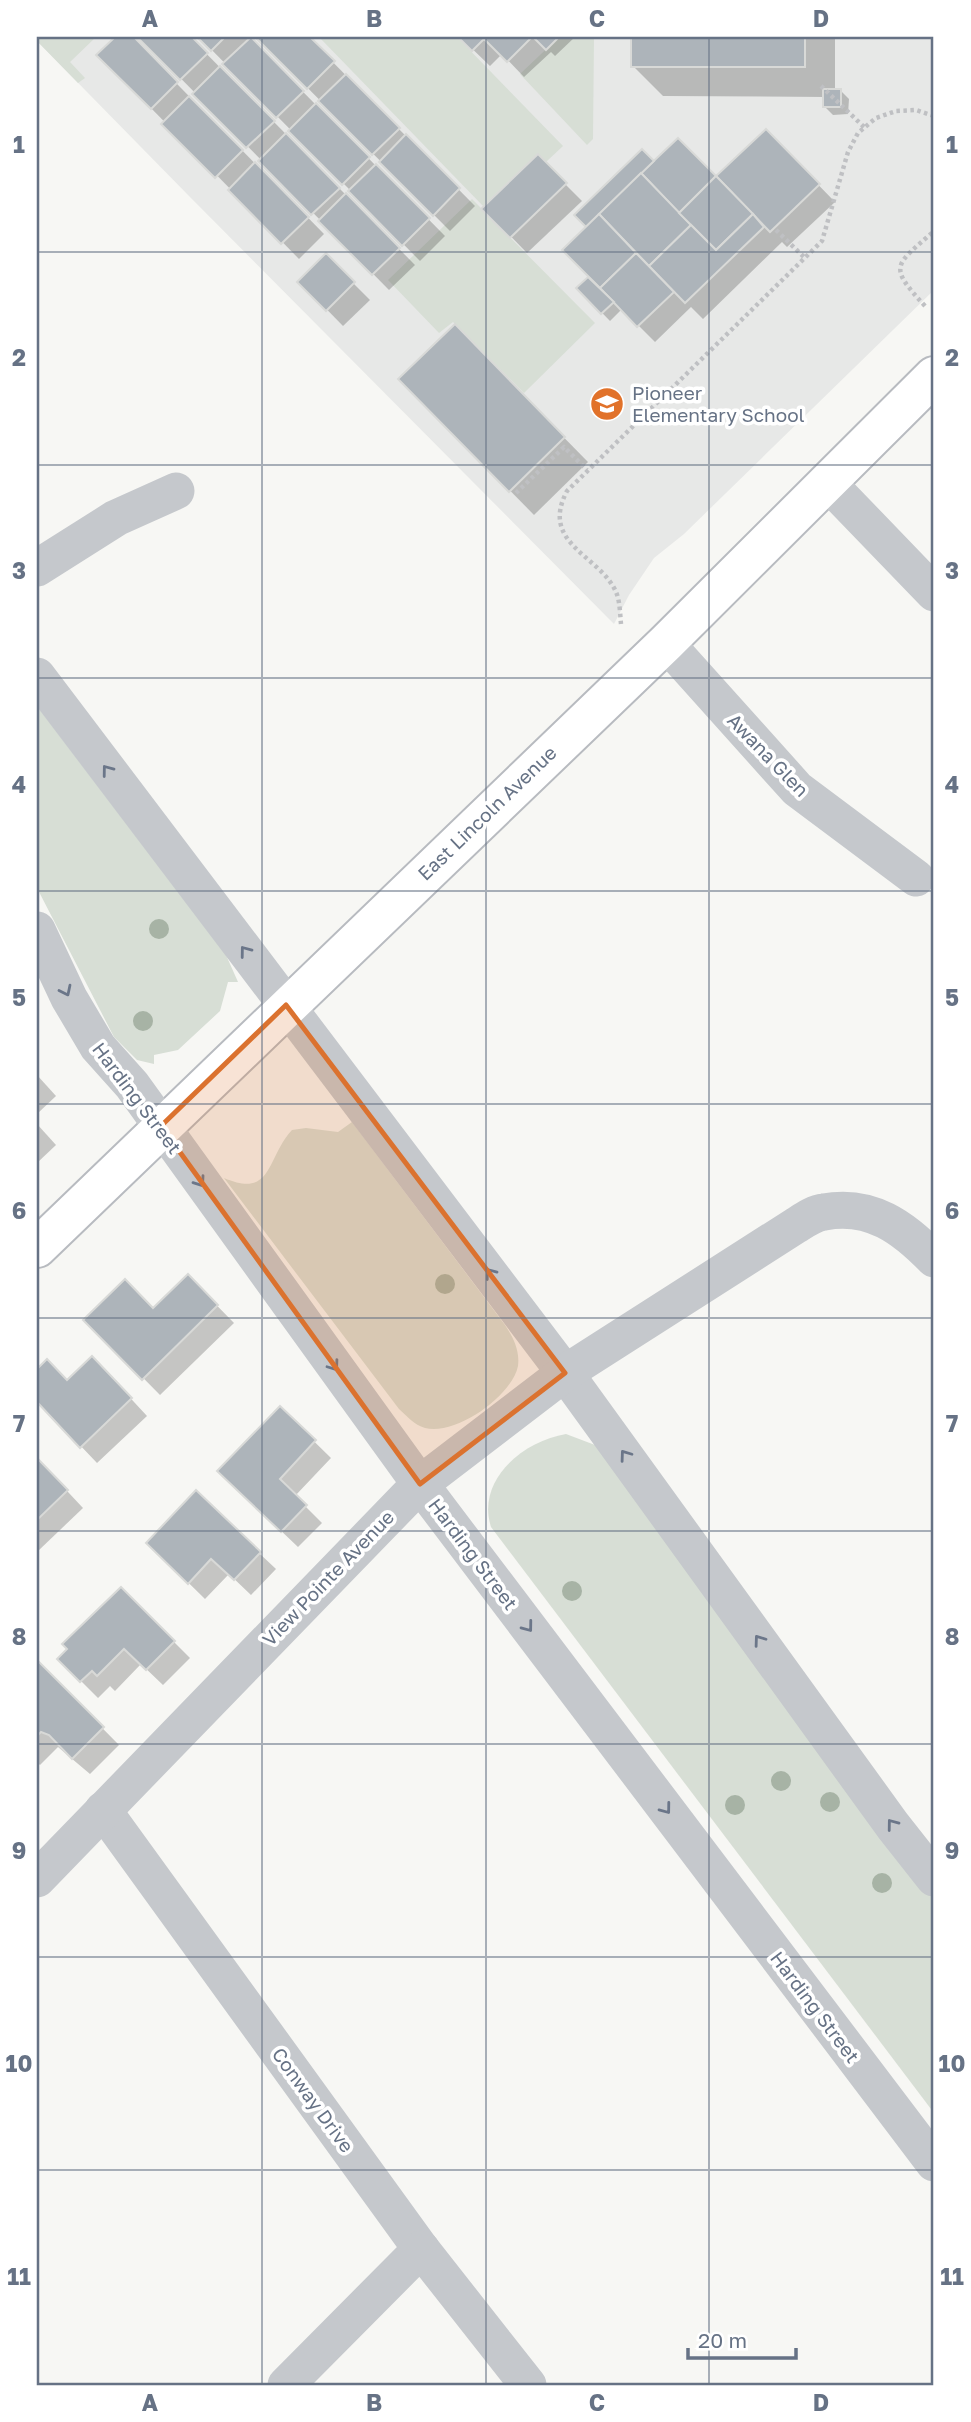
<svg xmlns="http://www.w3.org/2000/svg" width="971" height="2422" font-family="'Golos Text',sans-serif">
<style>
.built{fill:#e7e8e7}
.green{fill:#d7ded5}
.shadow{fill:#0003}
.building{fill:#adb4ba;stroke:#d8d9d7;stroke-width:2}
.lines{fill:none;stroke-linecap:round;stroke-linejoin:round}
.major-casing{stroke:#b8bbc0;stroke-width:42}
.path{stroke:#bfc0c3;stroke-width:4.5;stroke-dasharray:3.5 3.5;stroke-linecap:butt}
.minor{stroke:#c5c8cc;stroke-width:37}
.major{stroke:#fff;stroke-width:38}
.tree{fill:#a7b3a5}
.oneway{stroke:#6b7689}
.marked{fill:#db722f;fill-opacity:0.2;stroke:#db722f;stroke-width:5;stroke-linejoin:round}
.grid{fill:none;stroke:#667285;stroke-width:2;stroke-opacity:0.55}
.labels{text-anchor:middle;stroke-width:7;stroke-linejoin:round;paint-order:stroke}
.poi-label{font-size:19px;fill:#667285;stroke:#fff;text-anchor:start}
.street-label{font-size:19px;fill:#667285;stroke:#fff}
.neatline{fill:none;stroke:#667285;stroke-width:2.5}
.grid-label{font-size:23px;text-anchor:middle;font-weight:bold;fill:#667285}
</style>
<rect width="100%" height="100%" fill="#f7f7f4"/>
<path class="built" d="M37 37H934V290L684 534 654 558 629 595 614 624 189 196 37 41Z"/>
<g class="green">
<path d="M37 37H96L70 62 85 78 78 83 37 41Z"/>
<path d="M319 37H457L563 146 546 162 537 154 483 206Z"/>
<path d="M559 37H594L593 139 587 145 520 74Z"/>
<path d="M472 199 595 323 524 393 453 322 439 333 388 280Z"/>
<path d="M37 706 226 955 238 982H228L220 1011 178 1050 154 1055V1064L137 1060 114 1037 37 888Z"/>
<path d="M352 1122 505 1325C513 1337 520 1350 518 1366 512 1396 456 1436 425 1428 414 1425 407 1416 399 1409L224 1178C273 1199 266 1158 292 1130L306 1128 338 1132Z"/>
<path d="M566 1434 595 1445 934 1888V2113L491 1527C476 1480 523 1441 566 1434Z"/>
</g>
<g class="shadow">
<path d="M118 37H131L324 234 299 259 99 55Z"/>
<path d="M140 37H190L415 265 389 290Z"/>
<path d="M199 37H249L445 236 420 261Z"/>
<path d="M257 37H308L475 206 450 231Z"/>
<path d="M460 37H575L555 56 551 52 524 77 502 54 490 66Z"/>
<path d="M633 37H835V91H841L849 99 848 114 833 115 825 107V97L663 96 633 66Z"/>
<path d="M766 131 835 202 787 247 782 242 703 319 691 307 655 342 622 309 610 321 578 288 591 277 588 227 577 215 654 164 678 140 716 179Z"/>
<path d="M538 157 582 201 527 253 484 209Z"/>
<path d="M326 256 370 300 343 326 300 282Z"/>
<path d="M479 351 588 462 534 515 401 379Z"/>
<path d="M37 1075 56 1096 37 1114Z"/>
<path d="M37 1124 56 1145 37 1163Z"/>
<path d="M188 1276 234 1323 160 1395 86 1320 153 1310Z"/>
<path d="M47 1362 67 1382 109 1375 147 1416 97 1463 37 1400V1371Z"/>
<path d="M280 1408 331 1458 295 1496 322 1523 298 1547 236 1488Z"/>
<path d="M37 1459 83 1508 37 1552Z"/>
<path d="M148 1543 259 1553 276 1569 251 1595 229 1574 205 1599Z"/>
<path d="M121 1589 190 1658 163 1685 141 1664 115 1691 110 1686 98 1698 59 1659Z"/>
<path d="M37 1662 119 1745 90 1774 58 1747 40 1765 37 1762Z"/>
</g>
<g class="building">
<path d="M115 37H134L178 82 151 109 96 55Z"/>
<path d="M137 37H192L208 53 180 80Z"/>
<path d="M197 37H225L211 51Z"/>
<path d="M251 37 304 91 276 118 222 64Z"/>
<path d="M255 37H310L335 61 307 89Z"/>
<path d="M458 37H482L484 39 472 51Z"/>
<path d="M482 37H532L507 62Z"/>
<path d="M533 37H559L546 50Z"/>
<rect x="631" y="37" width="174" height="30"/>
<path d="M220 66 275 121 246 148 192 94Z"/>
<path d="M346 74 400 128 372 155 318 101Z"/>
<rect x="823" y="89" width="18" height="18"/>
<path d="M189 96 243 150 215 178 161 124Z"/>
<path d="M316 103 370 157 342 185 288 131Z"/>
<path d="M766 129 820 184 770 232 716 176Z"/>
<path d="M286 133 340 188 311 215 258 161Z"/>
<path d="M406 134 460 188 433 216 379 162Z"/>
<path d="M678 138 716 176 679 213 641 173Z"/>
<path d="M642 149 654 161 586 227 574 215Z"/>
<path d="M538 154 567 183 510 238 481 209Z"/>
<path d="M255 162 309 217 281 244 228 190Z"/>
<path d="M376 164 430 218 402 246 348 191Z"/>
<path d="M641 173 691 225 649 266 599 214Z"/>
<path d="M716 176 753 214 716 250 679 213Z"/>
<path d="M346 193 400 248 372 275 318 221Z"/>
<path d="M599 214 636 253 600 288 562 250Z"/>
<path d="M753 214 764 227 685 303 649 266 691 225 716 250Z"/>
<path d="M326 253 355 282 326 311 297 282Z"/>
<path d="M636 253 674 292 637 327 600 288Z"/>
<path d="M588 277 614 302 601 314 576 288Z"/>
<path d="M455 324 565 437 509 492 398 379Z"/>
<path d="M188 1274 218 1305 142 1380 83 1320 125 1279 153 1308Z"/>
<path d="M92 1356 132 1398 80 1448 37 1402V1369L47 1359 67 1380Z"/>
<path d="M280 1406 316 1440 280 1479 307 1505 281 1532 217 1471Z"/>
<path d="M37 1458 68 1490 37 1520Z"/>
<path d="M196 1490 261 1552 234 1580 211 1559 188 1584 146 1543Z"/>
<path d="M121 1587 175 1641 146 1670 124 1649 97 1676 92 1671 80 1682 57 1659 67 1649 62 1644Z"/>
<path d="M37 1660 104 1727 72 1759 49 1735 41 1732 37 1736Z"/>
</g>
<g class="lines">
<g class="major-casing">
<path id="major" d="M37 1248 666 643 934 376"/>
</g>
<g class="path">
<path d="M821 86 864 127"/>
<path d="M776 230 805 258"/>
<path d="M925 306C887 265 895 266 934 231"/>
<path d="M516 493 564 447 587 470"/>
<path d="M621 624C620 614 620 601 616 592 600 555 539 544 567 491L822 241 848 152 858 133 876 118 896 111 916 110 934 116"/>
</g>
<g class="minor">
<path d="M827 482 934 593"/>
<path d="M37 568 116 518 176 491"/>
<path d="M666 643 797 789 916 878"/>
<path d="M37 676 565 1373 893 1826 934 1878"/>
<path d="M37 930 69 998 98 1047 132 1085 420 1484 934 2163"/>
<path d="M103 1810 421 2249 528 2385"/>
<path d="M37 1879 420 1484 565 1373 795 1226C803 1221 814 1213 824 1212 871 1203 904 1228 934 1259"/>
<path d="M286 2385 421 2249"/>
</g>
<use href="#major" class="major"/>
</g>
<g class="tree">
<circle cx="159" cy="929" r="10"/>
<circle cx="143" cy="1021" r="10"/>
<circle cx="445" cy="1284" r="10"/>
<circle cx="572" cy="1591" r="10"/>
<circle cx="781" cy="1781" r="10"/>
<circle cx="830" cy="1802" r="10"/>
<circle cx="735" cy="1805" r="10"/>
<circle cx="882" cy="1883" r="10"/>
</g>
<defs><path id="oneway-chevron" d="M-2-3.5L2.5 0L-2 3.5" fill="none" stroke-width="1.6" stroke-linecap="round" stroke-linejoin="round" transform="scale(1.75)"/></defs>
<g class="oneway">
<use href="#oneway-chevron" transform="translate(107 770) rotate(-127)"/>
<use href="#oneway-chevron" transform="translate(245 951) rotate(-127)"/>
<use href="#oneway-chevron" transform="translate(66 991) rotate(64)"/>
<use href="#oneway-chevron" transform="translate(200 1182) rotate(55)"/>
<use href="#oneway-chevron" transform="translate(490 1273) rotate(-127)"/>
<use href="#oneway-chevron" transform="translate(334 1366) rotate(54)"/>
<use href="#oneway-chevron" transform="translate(625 1455) rotate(-126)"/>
<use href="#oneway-chevron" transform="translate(528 1627) rotate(53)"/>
<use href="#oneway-chevron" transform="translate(759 1640) rotate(-126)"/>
<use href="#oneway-chevron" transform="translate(666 1809) rotate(53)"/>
<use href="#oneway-chevron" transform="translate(892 1824) rotate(-127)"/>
</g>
<path class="marked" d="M286 1005 565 1373 420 1484 161 1126Z"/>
<path class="grid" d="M262 37V2385M486 37V2385M709 37V2385M37 252H934M37 465H934M37 678H934M37 891H934M37 1104H934M37 1318H934M37 1531H934M37 1744H934M37 1957H934M37 2170H934"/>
<defs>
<g id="school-disc" transform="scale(1.75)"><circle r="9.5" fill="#e1722a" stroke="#fff"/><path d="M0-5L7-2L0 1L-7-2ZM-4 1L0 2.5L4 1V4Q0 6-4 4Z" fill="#fff"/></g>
</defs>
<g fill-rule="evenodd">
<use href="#school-disc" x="607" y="404"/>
</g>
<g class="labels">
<g class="poi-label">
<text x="632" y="400">Pioneer<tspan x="632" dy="22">Elementary School</tspan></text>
</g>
<g class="street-label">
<text transform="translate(768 755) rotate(46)" y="7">Awana Glen</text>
<text transform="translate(487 813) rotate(-44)" y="7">East Lincoln Avenue</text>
<text transform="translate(137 1098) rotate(53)" y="7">Harding Street</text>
<text transform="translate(473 1554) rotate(53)" y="7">Harding Street</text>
<text transform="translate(328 1578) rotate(-46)" y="7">View Pointe Avenue</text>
<text transform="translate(815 2007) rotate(53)" y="7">Harding Street</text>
<text transform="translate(313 2100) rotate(54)" y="7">Conway Drive</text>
</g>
</g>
<rect width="971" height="2422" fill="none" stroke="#ffffff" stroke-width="77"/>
<path d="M688 2348v10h108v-10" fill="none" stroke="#667285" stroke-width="3.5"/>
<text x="698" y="2348" font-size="21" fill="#667285" stroke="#ffffff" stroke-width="5" paint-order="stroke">20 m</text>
<rect x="38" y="38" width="894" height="2346" class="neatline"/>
<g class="grid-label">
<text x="150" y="27">A</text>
<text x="374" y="27">B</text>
<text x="597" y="27">C</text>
<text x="821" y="27">D</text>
<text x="19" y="153">1</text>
<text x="952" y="153">1</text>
<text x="19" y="366">2</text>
<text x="952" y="366">2</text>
<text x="19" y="579">3</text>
<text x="952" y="579">3</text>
<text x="19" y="793">4</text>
<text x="952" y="793">4</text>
<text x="19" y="1006">5</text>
<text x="952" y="1006">5</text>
<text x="19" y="1219">6</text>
<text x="952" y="1219">6</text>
<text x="19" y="1432">7</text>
<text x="952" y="1432">7</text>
<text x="19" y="1645">8</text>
<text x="952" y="1645">8</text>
<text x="19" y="1859">9</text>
<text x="952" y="1859">9</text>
<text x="19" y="2072">10</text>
<text x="952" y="2072">10</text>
<text x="19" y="2285">11</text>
<text x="952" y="2285">11</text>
<text x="150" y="2411">A</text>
<text x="374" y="2411">B</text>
<text x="597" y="2411">C</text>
<text x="821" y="2411">D</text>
</g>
</svg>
